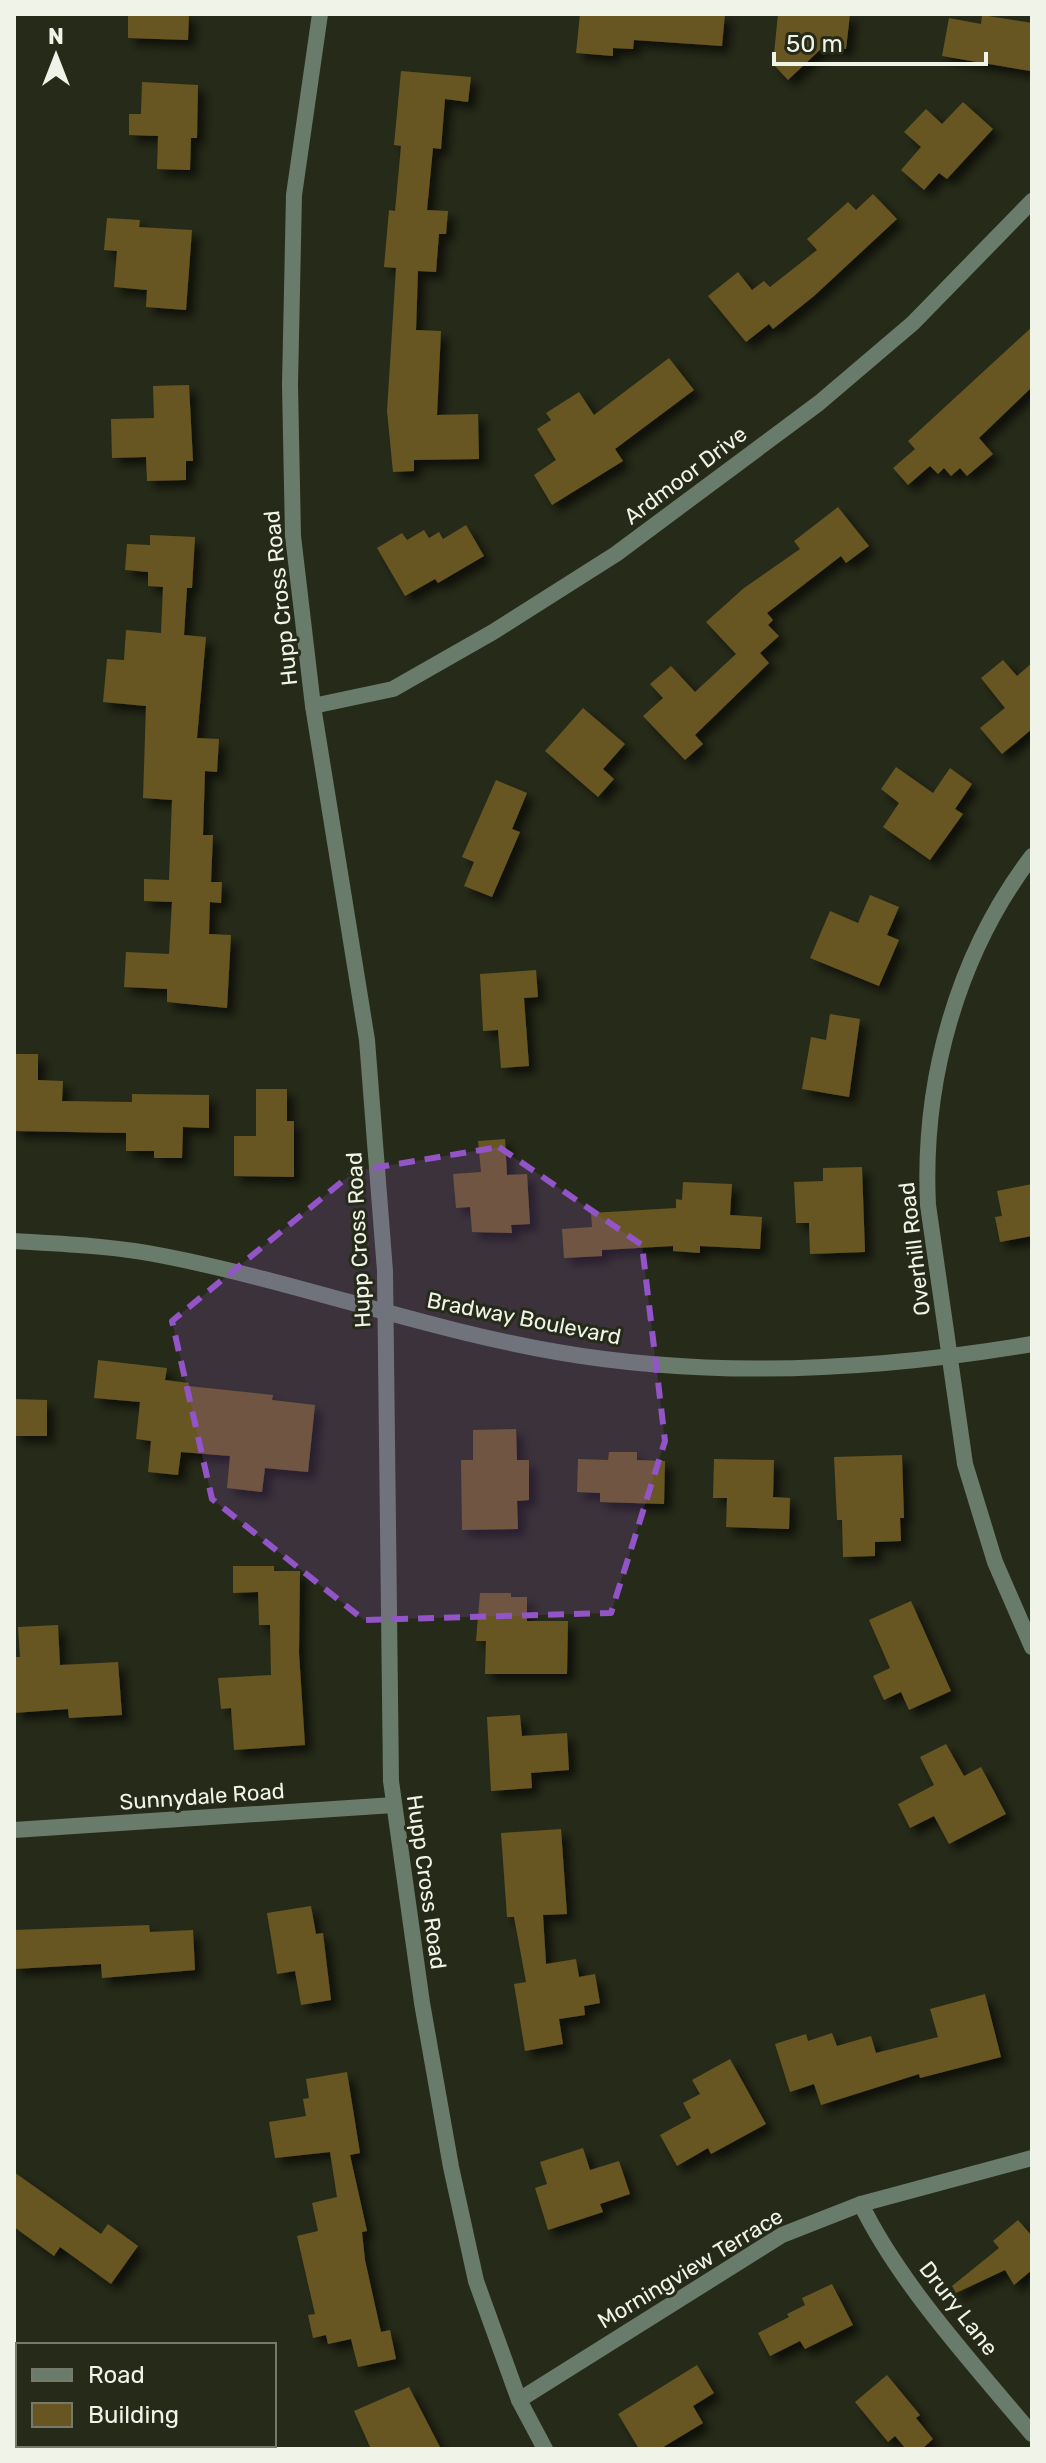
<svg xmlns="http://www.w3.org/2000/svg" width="1046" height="2463" font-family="Rubik,sans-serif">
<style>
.building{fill:#675622;filter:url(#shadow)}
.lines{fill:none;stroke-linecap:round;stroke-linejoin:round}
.street{stroke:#697b6a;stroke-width:16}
.marked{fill:#9254c7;fill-opacity:0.2;stroke:#9254c7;stroke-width:6;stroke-dasharray:16 10;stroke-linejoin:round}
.labels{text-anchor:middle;stroke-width:6;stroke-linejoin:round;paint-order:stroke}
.street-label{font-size:22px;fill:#f0f3e7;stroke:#262a18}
</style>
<defs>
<filter id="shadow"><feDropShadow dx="7" dy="7" stdDeviation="4" flood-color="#0009"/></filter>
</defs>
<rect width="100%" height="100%" fill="#262a18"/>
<g class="building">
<path d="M128 14H189L188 40 128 38Z"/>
<path d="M580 14H725L722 46 634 40 633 49 613 48V56L576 53Z"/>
<path d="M778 14H850L846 49 823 47 788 80 773 64Z"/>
<path d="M982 15 1032 23 1030 71 942 56 949 18 981 24Z"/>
<path d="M401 71 471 77 468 102 445 99 441 149 433 148 427 210 448 211 446 234H439L436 272 418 271 416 330 441 331 437 415 478 414 479 459 414 460V471L393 472 387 411 396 268 384 267 389 210 395 211 401 146 394 145Z"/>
<path d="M142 82 198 85 197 138H191L190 170 157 169 158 136 129 135V114H141Z"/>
<path d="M963 102 993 129 947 179 939 173 924 190 901 170 921 147 904 132 926 109 942 124Z"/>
<path d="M873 194 897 219 814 296 773 329 769 324 746 342 708 296 738 272 752 290 764 281 770 287 817 250 807 239 848 202 856 210Z"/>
<path d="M107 218 140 220 139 227 192 230 186 310 146 307 147 290 114 287 117 251 104 250Z"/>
<path d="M1032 327V387L979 438 993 454 967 476 960 468 951 476 944 468 938 474 930 466 908 485 893 468 915 449 908 441Z"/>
<path d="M669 358 694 390 615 449 623 461 552 505 534 475 556 460 537 429 551 420 546 413 579 392 594 415Z"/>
<path d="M189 385 193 461H186V480L147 481 146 457 112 458 111 419 154 418 153 386Z"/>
<path d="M838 507 869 546 846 563 841 556 767 613 773 620 768 625 779 636 760 653 769 663 695 735 703 744 685 760 643 716 663 698 650 684 671 666 695 692 736 654 706 622 744 588 800 549 794 541Z"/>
<path d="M466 525 484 556 438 583 435 579 405 596 377 548 402 533 407 540 424 530 429 538 439 532 443 539Z"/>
<path d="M150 535 195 537 192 588H187L184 635 206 637 197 738 219 739 217 772 205 771 203 835H213L211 882H222L221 903 210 902 209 934 231 935 227 1008 167 1002V989L124 987 126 952 169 954 172 902 144 901V879L169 880 172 800 143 798 146 706 103 702 107 659 124 660 126 630 161 633 163 587 148 586V572L125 570 127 544 150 545Z"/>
<path d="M1003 660 1017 676 1032 663V729L1002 754 980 728 1005 708 981 678Z"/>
<path d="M583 708 625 744 603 769 614 779 598 797 545 751Z"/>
<path d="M896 767 933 793 950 768 972 784 955 809 963 814 930 860 883 827 899 803 881 789Z"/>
<path d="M496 780 527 793 512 829 520 832 492 897 464 886 474 862 462 857Z"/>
<path d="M870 895 899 907 887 935 899 940 879 986 810 958 830 911 858 923Z"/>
<path d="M536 970 538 997 524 998 529 1066 501 1068 498 1030 483 1031 480 974Z"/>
<path d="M830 1014 860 1019 849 1097 802 1089 811 1037 826 1040Z"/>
<path d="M14 1054H38V1080L63 1081 62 1101 132 1102V1094L209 1095V1128L183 1127 182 1158H154V1151H126V1133L14 1131Z"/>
<path d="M256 1089H287V1121H294V1177L234 1176V1136H256Z"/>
<path d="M505 1139 507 1175 527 1174 530 1224 511 1225 512 1233 472 1232 470 1207 456 1208 453 1174 481 1172 478 1141Z"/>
<path d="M862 1167 865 1252 810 1254 809 1223H796L794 1182 823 1181V1168Z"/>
<path d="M683 1182 732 1184 730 1215 762 1217 760 1249 700 1246V1253L673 1251V1246L602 1250V1256L564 1258 562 1229 592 1227 591 1213 676 1208V1199L682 1200Z"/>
<path d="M1032 1184V1236L1000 1242 995 1217 1002 1216 997 1191Z"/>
<path d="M98 1360 167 1368 165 1380 189 1383 188 1386 273 1395 272 1400 315 1405 308 1472 265 1468 262 1492 227 1488 230 1456 181 1452 178 1475 148 1472 151 1441 136 1439 140 1402 94 1398Z"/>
<path d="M14 1399 47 1400V1436H14Z"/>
<path d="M516 1429 517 1460H529V1500L517 1501 518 1529 462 1530 461 1460H473V1430Z"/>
<path d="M609 1452H637V1460L665 1461 664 1504 600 1502V1493L577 1492 578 1459 608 1460Z"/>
<path d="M902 1455 904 1518H900L901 1541 875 1542V1556L843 1557 842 1520H837L834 1457Z"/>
<path d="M714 1459 774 1460 773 1497 790 1498 789 1529 726 1527 727 1498H713Z"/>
<path d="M233 1566H274V1571H300L299 1653 305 1745 234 1750 231 1708 221 1709 218 1678 271 1675 270 1625H259L258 1592 233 1593Z"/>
<path d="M480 1593H511V1597H527V1621H568L567 1674H485L486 1641H476Z"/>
<path d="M911 1601 951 1691 909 1710 901 1692 884 1700 873 1676 890 1668 869 1620Z"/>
<path d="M58 1625 60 1665 118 1662 122 1715 69 1718 68 1709 14 1713V1657H20L18 1627Z"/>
<path d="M520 1715 522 1736 567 1733 569 1770 531 1773 532 1788 491 1791 487 1717Z"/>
<path d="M946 1744 964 1776 981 1767 1006 1814 949 1844 934 1816 910 1828 898 1804 934 1785 920 1757Z"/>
<path d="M561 1829 567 1914 543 1915 546 1964 576 1959 579 1977 595 1974 600 2003 584 2006 585 2015 559 2019 563 2044 525 2051 514 1984 526 1982 514 1917H507L501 1833Z"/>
<path d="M311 1906 316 1934 323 1933 331 2000 301 2005 295 1971 277 1974 267 1913Z"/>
<path d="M149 1925 150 1932 193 1930 195 1970 102 1978 101 1964 14 1969V1930Z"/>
<path d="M985 1994 1001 2057 920 2078 919 2074 821 2105 814 2084 790 2092 775 2044 806 2034 808 2041 832 2033 837 2046 871 2036 876 2053 938 2037 930 2009Z"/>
<path d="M730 2059 766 2124 711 2154 708 2148 677 2166 660 2135 691 2118 683 2103 700 2094 692 2080Z"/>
<path d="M347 2072 360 2153 350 2155 367 2231 362 2232 365 2260 381 2332 390 2330 396 2359 358 2367 351 2339 328 2344 326 2335 313 2338 308 2315 315 2314 297 2236 318 2231 312 2203 337 2197 330 2152 275 2158 269 2122 306 2116 303 2099 309 2098 306 2079Z"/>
<path d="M583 2148 590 2170 619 2161 630 2194 600 2204 603 2212 548 2230 535 2188 547 2184 540 2162Z"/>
<path d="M14 2172 101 2234 108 2224 138 2246 111 2284 60 2247 54 2256 14 2227Z"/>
<path d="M1018 2220 1032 2236V2270L1014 2285 1005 2270 956 2293 952 2286 999 2248 993 2241Z"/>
<path d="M832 2284 853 2325 805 2349 800 2341 770 2356 758 2333 789 2317 787 2314 805 2305 802 2298Z"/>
<path d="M697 2365 714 2393 693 2406 703 2423 660 2449H639L618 2414Z"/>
<path d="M887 2375 920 2415 916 2418 933 2439 922 2449H906L895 2436 888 2442 855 2402Z"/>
<path d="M409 2387 441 2449H371L354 2411Z"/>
</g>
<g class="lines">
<g class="street">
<path d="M320 14 294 195 290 385 293 536 313 706 367 1040 385 1271 391 1781 422 2003 451 2167 476 2281 519 2400 545 2449"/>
<path d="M313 706 393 689 493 632 616 554 819 403 913 323 1032 201"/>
<path d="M1032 856C957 955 922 1081 928 1205L965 1464 995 1562 1032 1647"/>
<path d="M14 1241C64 1244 115 1246 164 1256 297 1282 424 1329 557 1352 712 1379 878 1370 1032 1344"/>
<path d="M14 1830 394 1805"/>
<path d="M861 2204C899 2283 975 2366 1032 2434"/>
<path d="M519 2400 782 2235 861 2204 1032 2158"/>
</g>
</g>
<path class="marked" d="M499 1147 642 1245 665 1441 611 1613 364 1620 212 1499 172 1321 355 1171Z"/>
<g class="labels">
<g class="street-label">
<text transform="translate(685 475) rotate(-37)" y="8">Ardmoor Drive</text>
<text transform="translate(280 598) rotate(-96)" y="8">Hupp Cross Road</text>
<text transform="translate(358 1240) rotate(-93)" y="8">Hupp Cross Road</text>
<text transform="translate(914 1249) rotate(-97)" y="8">Overhill Road</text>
<text transform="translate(524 1318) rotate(11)" y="8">Bradway Boulevard</text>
<text transform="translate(202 1796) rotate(-4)" y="8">Sunnydale Road</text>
<text transform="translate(427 1882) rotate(82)" y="8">Hupp Cross Road</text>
<text transform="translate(690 2268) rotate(-31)" y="8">Morningview Terrace</text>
<text transform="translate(959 2308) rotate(52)" y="8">Drury Lane</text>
</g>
</g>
<rect width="1046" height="2463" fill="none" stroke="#f0f3e7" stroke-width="32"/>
<rect x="16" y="2343" width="260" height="104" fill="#262a18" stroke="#777a6b" stroke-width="2"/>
<rect x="32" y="2369" width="40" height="12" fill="#697b6a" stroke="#777a6b" stroke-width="2"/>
<text x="88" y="2383" font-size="24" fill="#f0f3e7">Road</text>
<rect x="32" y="2403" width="40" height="24" fill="#675622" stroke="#777a6b" stroke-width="2"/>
<text x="88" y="2423" font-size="24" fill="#f0f3e7">Building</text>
<g transform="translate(56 56)" stroke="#262a18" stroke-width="6" paint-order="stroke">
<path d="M0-6L14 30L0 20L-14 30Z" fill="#f0f3e7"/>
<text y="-12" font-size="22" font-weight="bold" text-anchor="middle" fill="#f0f3e7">N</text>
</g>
<path d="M774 52v12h212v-12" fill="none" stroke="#f0f3e7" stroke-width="4"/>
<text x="786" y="52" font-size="24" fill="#f0f3e7" stroke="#262a18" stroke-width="6" paint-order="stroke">50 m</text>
</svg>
